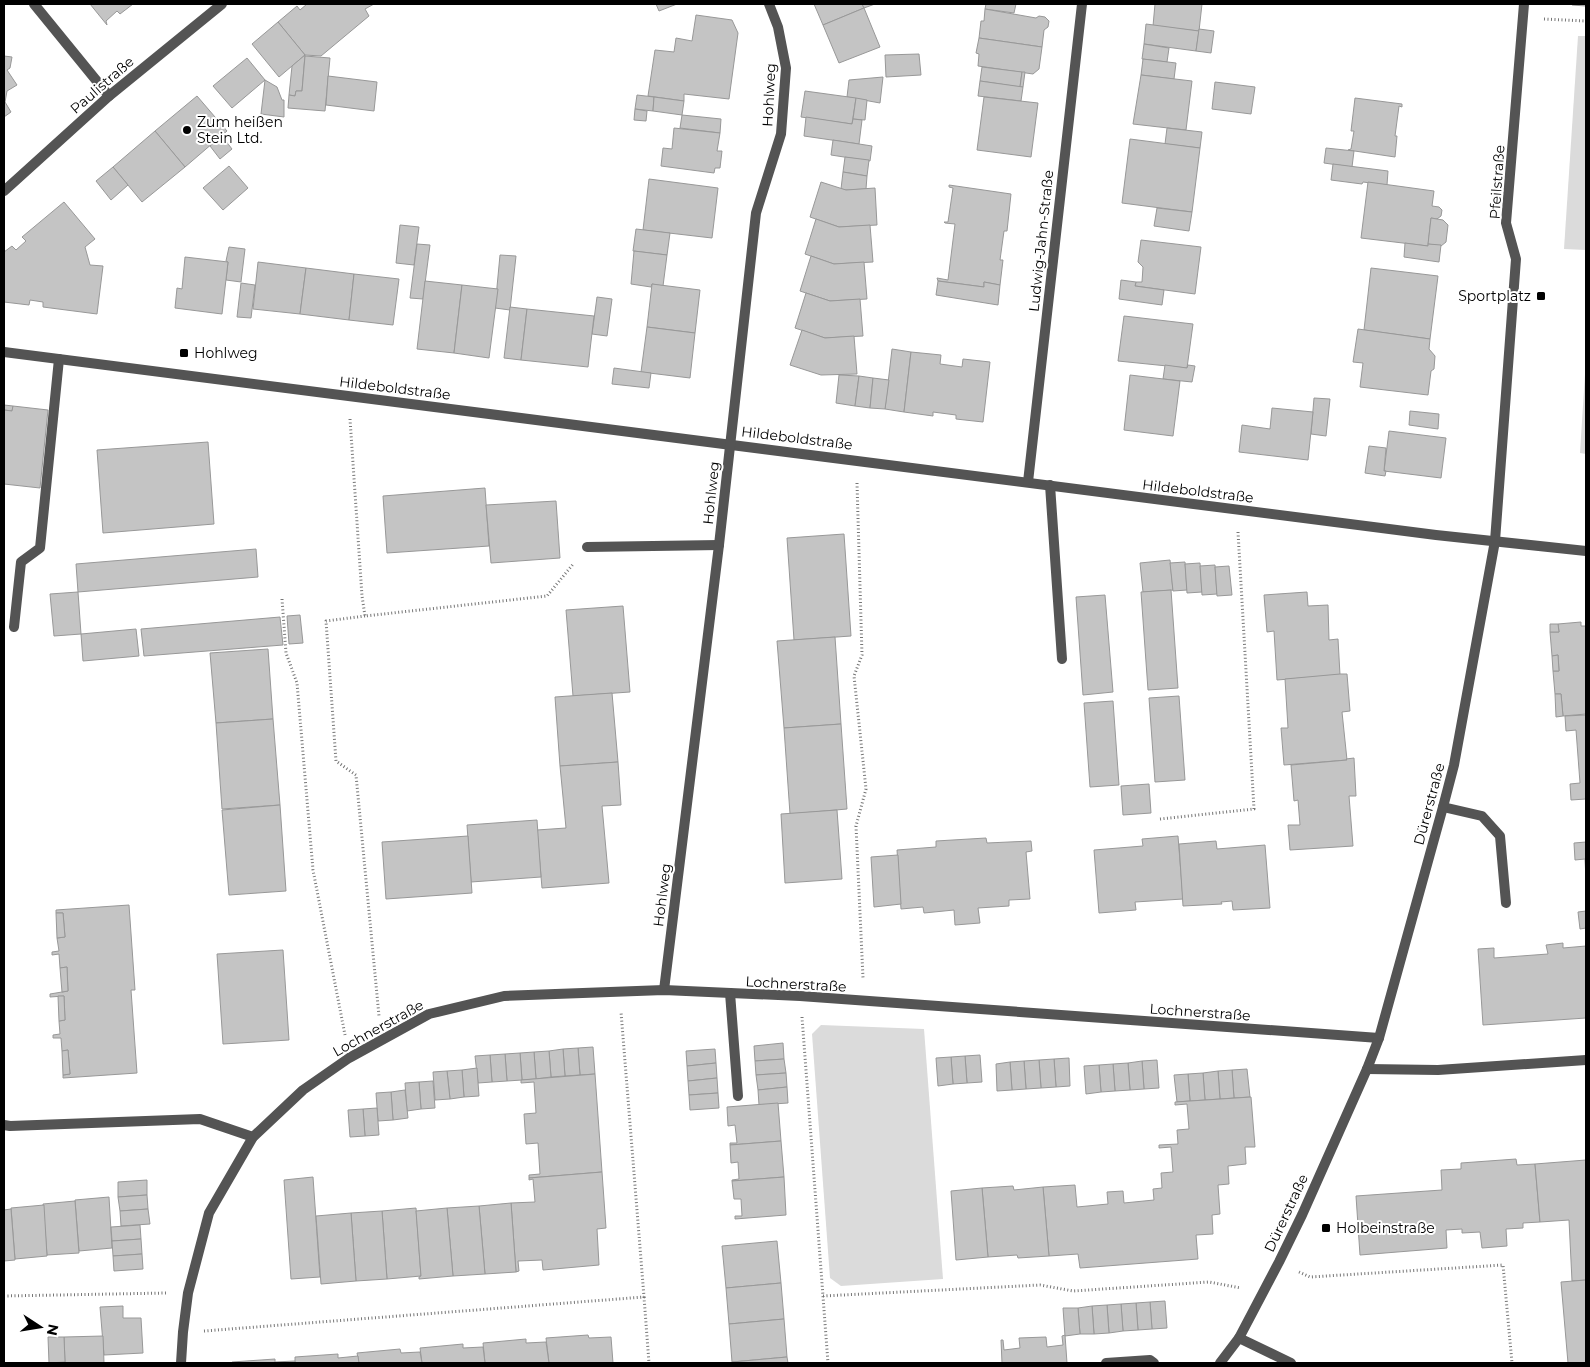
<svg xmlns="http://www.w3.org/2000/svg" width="1590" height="1367" font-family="Montserrat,sans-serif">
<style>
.green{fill:#dbdbdb}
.building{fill:#c4c4c4;stroke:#989898}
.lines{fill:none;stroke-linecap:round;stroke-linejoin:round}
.path{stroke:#767676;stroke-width:3;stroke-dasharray:1 2.5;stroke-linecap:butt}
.service{stroke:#545454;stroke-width:10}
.minor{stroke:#545454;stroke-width:10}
.poi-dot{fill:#000;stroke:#fff;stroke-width:2}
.labels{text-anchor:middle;stroke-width:4;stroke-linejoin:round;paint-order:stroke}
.street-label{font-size:14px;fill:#000;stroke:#fff}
.poi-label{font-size:14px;fill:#000;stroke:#fff;text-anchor:start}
</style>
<rect width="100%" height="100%" fill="#fff"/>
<g class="green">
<path d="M1578 36H1586V250L1564 249Z"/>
<path d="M1586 358V454L1580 453Z"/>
<path d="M821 1025 924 1029 943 1279 841 1286 830 1278 812 1034Z"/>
</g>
<g class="building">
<path d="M90 4H133L120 14 117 11 106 21 107 25Z"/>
<path d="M307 4H374L365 9 369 16 321 56 305 55 278 22 297 6 300 10Z"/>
<path d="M656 4H677L659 11Z"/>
<path d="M814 4H862L864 8 823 25Z"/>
<path d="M862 4H875L864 8Z"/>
<path d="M986 4H1016L1014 13 985 9Z"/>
<path d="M1155 4H1202L1199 31 1153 26Z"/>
<path d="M1572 4H1586V6L1572 5Z"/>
<path d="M864 8 880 47 839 63 823 25Z"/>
<path d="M985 9 1036 18 1039 16 1045 17 1049 21 1048 27 1044 30 1042 47 979 38 981 21H984Z"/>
<path d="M696 15 732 20 738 33 729 99 684 94V101L648 96 655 50 674 52 676 38 692 41Z"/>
<path d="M278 22 305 55 279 77 252 44Z"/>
<path d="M1146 24 1199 31 1196 51 1144 44Z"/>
<path d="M1199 29 1214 31 1211 53 1196 51Z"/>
<path d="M979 38 1042 47 1039 69 1033 74 978 66 979 54 976 53Z"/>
<path d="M1144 44 1169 48 1167 62 1142 59Z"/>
<path d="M919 54 921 75 886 77 885 55Z"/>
<path d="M305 55 302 91H296L295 96 289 95 292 66Z"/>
<path d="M4 56 12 57 10 68 7 70 17 85 7 91 5 102 11 112 4 117Z"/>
<path d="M305 56 330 58 325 111 288 108 289 95 295 96 296 91H302Z"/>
<path d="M247 58 265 80 232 108 213 86Z"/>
<path d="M1143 59 1176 63 1174 79 1141 75Z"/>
<path d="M982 67 1022 72 1020 87 980 81Z"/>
<path d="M1022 72H1025L1023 87H1020Z"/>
<path d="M1141 75 1192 81 1186 130 1133 124Z"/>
<path d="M328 76 377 82 374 111 326 105Z"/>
<path d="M883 77 880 103 847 97 849 80Z"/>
<path d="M265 80 277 87 282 100H284V117L261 114Z"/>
<path d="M980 81 1023 87 1021 101 978 96Z"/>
<path d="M1215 82 1255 87 1251 114 1212 109Z"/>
<path d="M805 91 856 98 852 124 801 117Z"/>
<path d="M637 95 654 97 653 111 635 109Z"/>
<path d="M197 96 227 131 185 167 155 131Z"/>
<path d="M654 97 684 101 682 115 653 111Z"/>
<path d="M984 97 1038 103 1031 157 977 150Z"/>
<path d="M856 98 867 100 865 120 853 119Z"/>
<path d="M1355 98 1402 104V107L1399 106 1395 136H1397L1395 157 1348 150 1351 149 1354 131H1351Z"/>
<path d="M635 109 647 111 646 121 634 120Z"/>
<path d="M682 115 721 119 720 133 680 128Z"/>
<path d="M806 117 852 124 853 119 862 120 859 144 804 136Z"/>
<path d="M674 128 720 133 717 151H722L720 168H715L714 173 661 166 663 148 672 149Z"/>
<path d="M1167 128 1202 132 1200 148 1165 144Z"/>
<path d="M155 131 185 167 142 202 113 167Z"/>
<path d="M222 136 232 149 220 159 210 146Z"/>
<path d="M1130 139 1200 148 1192 212 1122 203Z"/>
<path d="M833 140 872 146 870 161 831 155Z"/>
<path d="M1326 148 1354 151 1352 167 1324 163Z"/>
<path d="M845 157 869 160 867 176 843 172Z"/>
<path d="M1333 164 1388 171 1387 185 1363 182 1362 184 1331 180Z"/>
<path d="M229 166 248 188 223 210 203 188Z"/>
<path d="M113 167 128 185 111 200 96 181Z"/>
<path d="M843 172 867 176 866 189 846 190 841 189Z"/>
<path d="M649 179 718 188 712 238 643 230Z"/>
<path d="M821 182 846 190 875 188 877 225 839 227 810 217Z"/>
<path d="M1368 182 1434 191 1432 206 1439 207 1442 210 1441 216 1437 219 1431 218 1428 246 1361 238Z"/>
<path d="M949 185 1011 194 1007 231H1004L1000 260H1003L1000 285 984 282V287L938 281 937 278 948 280 955 224 945 223 944 222H948L953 188 949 187Z"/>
<path d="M64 202 95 239 85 247 90 265 103 266 97 314 43 307V302L30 300 29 305 4 302V252L12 246 16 250 26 241 22 237Z"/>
<path d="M1157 208 1192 212 1189 231 1154 226Z"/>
<path d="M1431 218 1443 220 1448 225 1446 242 1441 246 1428 244Z"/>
<path d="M816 219 839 227 870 225 873 262 834 264 805 254Z"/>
<path d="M400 225 419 227 414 265 396 263Z"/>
<path d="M636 229 670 233 667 255 633 251Z"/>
<path d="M1141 240 1201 247 1195 294 1135 286 1136 282H1142L1143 267 1138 262Z"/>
<path d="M1405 243 1428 246V244L1441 245 1439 262 1404 257Z"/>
<path d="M417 244 430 245 423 299 410 298Z"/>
<path d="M229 247 245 249 241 282 226 280 228 262 226 261Z"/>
<path d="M634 251 667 255 663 286 652 284 651 287 631 284Z"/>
<path d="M500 255 516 256 510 310 495 308Z"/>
<path d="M811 256 834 264 864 262 867 299 830 301 800 291Z"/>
<path d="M185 257 228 262 222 314 175 308 177 288 182 289Z"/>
<path d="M258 262 306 268 300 314 253 309Z"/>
<path d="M306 268 354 274 349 320 300 314Z"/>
<path d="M1371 268 1438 276 1430 339 1364 330Z"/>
<path d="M354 274 399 279 393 325 349 320Z"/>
<path d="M1121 280 1136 282 1135 286 1164 290 1162 305 1119 299Z"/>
<path d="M425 281 462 285 454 353 417 349Z"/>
<path d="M938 281 984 287V282L1000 285 998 305 936 295Z"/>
<path d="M241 283 255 285 251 318 237 317Z"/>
<path d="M652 284 700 290 695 333 647 327Z"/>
<path d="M462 285 498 289 489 358 454 353Z"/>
<path d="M806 293 830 301 860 299 863 336 825 338 795 328Z"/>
<path d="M597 297 612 299 607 336 592 334Z"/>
<path d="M510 307 527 309 521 360 504 358Z"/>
<path d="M527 309 594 316 588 367 521 360Z"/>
<path d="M1124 316 1193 324 1187 368 1118 361Z"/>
<path d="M647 327 695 333 690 378 641 372Z"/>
<path d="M1358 329 1430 339 1429 349 1435 356 1434 369 1431 371 1428 395 1360 387 1363 363 1353 362Z"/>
<path d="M802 330 825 338 854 336 857 374 821 375 790 365Z"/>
<path d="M892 349 911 352 904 412 885 409Z"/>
<path d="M911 352 941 355 940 364 962 367 963 359 990 362 983 422 956 419V415L933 412V416L904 412Z"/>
<path d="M1165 365 1187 368 1188 365 1195 366 1192 382 1163 379Z"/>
<path d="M614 368 651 373 649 388 612 384Z"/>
<path d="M839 375 859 376 855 406 836 403Z"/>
<path d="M1130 375 1180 381 1173 436 1124 430Z"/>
<path d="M859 376 873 378 870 408 855 406Z"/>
<path d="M873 378 889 380 885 409 870 408Z"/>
<path d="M1314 398 1330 399 1326 436 1311 434Z"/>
<path d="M4 405 13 406 12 411 4 410Z"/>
<path d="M13 406 48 410 40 488 4 484V410L12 411Z"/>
<path d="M1272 408 1313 412 1308 460 1239 452 1242 425 1270 429Z"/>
<path d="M1410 411 1439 414 1438 429 1409 425Z"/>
<path d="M1389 431 1446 438 1441 478 1384 471Z"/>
<path d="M208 442 214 524 103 533 97 450Z"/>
<path d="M1369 446 1386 448 1384 471H1386L1385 476 1365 473Z"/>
<path d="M485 488 489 546 387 553 383 496Z"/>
<path d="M556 501 560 558 491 563 486 505Z"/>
<path d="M844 534 851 636 794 640 787 538Z"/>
<path d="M256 549 258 577 78 592 76 564Z"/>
<path d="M1170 560 1173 590 1143 592 1140 563Z"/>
<path d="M1185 562 1187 590 1173 591 1170 563Z"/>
<path d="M1200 563 1202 592 1187 593 1185 564Z"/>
<path d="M1215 565 1217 594 1202 595 1200 566Z"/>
<path d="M1229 566 1232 595 1217 596 1215 567Z"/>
<path d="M1171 590 1178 688 1148 690 1141 592Z"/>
<path d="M78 592 81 634 54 636 50 594Z"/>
<path d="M1307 592 1308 606 1328 605 1329 640 1338 639 1340 675 1277 680 1274 631 1267 632 1264 595Z"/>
<path d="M1105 595 1113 692 1083 695 1076 597Z"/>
<path d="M623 606 630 692 573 696 566 610Z"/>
<path d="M300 615 303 643 289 644 287 616Z"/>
<path d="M280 617 283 645 144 656 141 629Z"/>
<path d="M1581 622V626H1586V714L1563 716 1561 694H1555L1553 671H1559L1558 655 1552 656 1550 632H1559L1558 624Z"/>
<path d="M1550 624H1558L1559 632H1550Z"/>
<path d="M136 629 139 656 83 661 81 634Z"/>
<path d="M835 637 841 724 784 728 777 641Z"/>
<path d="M268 649 273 719 216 723 210 653Z"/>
<path d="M1558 655 1559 671H1553L1552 656Z"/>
<path d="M1340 674H1347L1350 711 1342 712 1347 760 1284 765 1281 728H1288L1285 679Z"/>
<path d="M612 693 618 762 560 766 555 697Z"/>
<path d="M1555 694H1561L1563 716 1556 717Z"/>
<path d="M1179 696 1185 780 1155 782 1149 698Z"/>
<path d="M1113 701 1119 785 1090 787 1084 703Z"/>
<path d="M1586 715V799L1571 800 1570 784 1580 783 1576 730 1566 731 1565 716Z"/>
<path d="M273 719 280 805 222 809 216 723Z"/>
<path d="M841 724 847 809 790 814 784 728Z"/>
<path d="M1354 758 1356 796H1349L1353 846 1290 850 1288 825H1300L1298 800 1294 801 1291 765 1347 760 1346 759Z"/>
<path d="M618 762 621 805 602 806 609 883 542 888 537 830 566 828 560 766Z"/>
<path d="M1149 784 1151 813 1123 815 1121 786Z"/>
<path d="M280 805 286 891 229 895 222 810Z"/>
<path d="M837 810 842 879 785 883 781 814Z"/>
<path d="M537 820 541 877 471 882 467 825Z"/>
<path d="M468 836 472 893 386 899 382 842Z"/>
<path d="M1178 836 1183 899 1135 902 1136 910 1099 913 1094 850 1143 846 1142 839Z"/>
<path d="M986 838 987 843 1031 841 1032 851 1026 852 1030 899 1009 900V906L978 908 980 923 955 925 954 910 924 913 923 907 901 909 897 850 936 847V841Z"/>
<path d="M1216 841 1217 849 1265 845 1270 908 1233 910 1232 901 1221 902 1222 904 1183 906 1179 844Z"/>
<path d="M1586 842V879L1585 859 1575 860 1574 843Z"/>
<path d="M898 855 901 904 874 907 871 857Z"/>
<path d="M129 905 135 990H131L137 1073 63 1078V1075L70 1074 68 1050 62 1051 61 1038H53V1035L60 1034 59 1021 65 1020 64 996 50 997V994L68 991 67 967 60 968 59 954 52 955V952L59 951 57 938 65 937 63 913H56V910Z"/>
<path d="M1586 911V928L1580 929 1578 912Z"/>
<path d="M56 913H63L65 937 57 938Z"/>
<path d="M1563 943V948L1586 946V1018L1483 1025 1478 949 1494 948V958L1548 954 1546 945Z"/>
<path d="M283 950 289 1040 223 1044 217 954Z"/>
<path d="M67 967 68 991 62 992 60 968Z"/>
<path d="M58 996H64L65 1020 59 1021Z"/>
<path d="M783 1043 784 1059 755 1061 754 1046Z"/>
<path d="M593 1047 595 1074 580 1075 578 1048Z"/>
<path d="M578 1048 580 1075 565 1076 563 1049Z"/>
<path d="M563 1049 565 1076 551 1077 549 1051Z"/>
<path d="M715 1049 716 1063 687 1066 686 1051Z"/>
<path d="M68 1050 70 1074 63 1075 62 1051Z"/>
<path d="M549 1051 551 1077 536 1079 534 1052Z"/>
<path d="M534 1052 536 1079 522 1080 520 1053Z"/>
<path d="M520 1053 522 1080 507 1081 505 1054Z"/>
<path d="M505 1054 507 1081 492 1082 490 1055Z"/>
<path d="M490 1055 492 1082 478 1083 475 1056Z"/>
<path d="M980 1055 982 1082 967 1083 965 1056Z"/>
<path d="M965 1056 967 1083 953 1084 951 1057Z"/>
<path d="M951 1057 953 1084 938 1086 936 1058Z"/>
<path d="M1069 1058 1070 1086 1056 1087 1054 1059Z"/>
<path d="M784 1059 786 1073 756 1075 755 1061Z"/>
<path d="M1054 1059 1056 1087 1041 1088 1039 1060Z"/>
<path d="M1039 1060 1041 1088 1026 1089 1024 1061Z"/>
<path d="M1157 1060 1159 1088 1144 1089 1142 1061Z"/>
<path d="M1024 1061 1026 1089 1012 1090 1010 1062Z"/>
<path d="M1142 1061 1144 1089 1130 1090 1128 1063Z"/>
<path d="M1010 1062 1012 1090 997 1091 996 1064Z"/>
<path d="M716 1063 717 1078 688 1081 687 1066Z"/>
<path d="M1128 1063 1130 1090 1115 1091 1113 1064Z"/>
<path d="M1113 1064 1115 1091 1101 1092 1099 1065Z"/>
<path d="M1099 1065 1101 1092 1086 1094 1084 1066Z"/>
<path d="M477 1068 479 1096 464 1097 462 1070Z"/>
<path d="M1247 1069 1250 1097 1234 1098 1232 1070Z"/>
<path d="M462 1070 464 1097 450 1099 447 1071Z"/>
<path d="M1232 1070 1234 1098 1220 1099 1218 1071Z"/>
<path d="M447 1071 450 1099 435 1100 433 1072Z"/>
<path d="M1218 1071 1220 1099 1205 1100 1203 1073Z"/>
<path d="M786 1073 787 1087 758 1090 756 1075Z"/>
<path d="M1203 1073 1205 1100 1190 1101 1188 1074Z"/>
<path d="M595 1074 602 1172 529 1178V1175L540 1174 538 1143 526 1144 524 1114 536 1113 534 1082 521 1083V1080Z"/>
<path d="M1188 1074 1190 1101 1177 1102 1174 1075Z"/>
<path d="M717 1078 718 1093 689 1095 688 1081Z"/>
<path d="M433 1081 435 1108 421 1109 419 1082Z"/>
<path d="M419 1082 421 1109 407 1111 405 1083Z"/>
<path d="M787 1087 788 1103 759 1105 758 1090Z"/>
<path d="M405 1090 408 1118 393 1120 391 1092Z"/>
<path d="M391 1092 393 1120 378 1121 376 1093Z"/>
<path d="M718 1093 719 1108 690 1110 689 1095Z"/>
<path d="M1251 1097 1255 1147H1245L1246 1164 1228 1166 1229 1184 1218 1185 1220 1214 1212 1215 1213 1234 1196 1235 1198 1259 1080 1268 1078 1254 1049 1256 1043 1187 1075 1185 1077 1207 1108 1204 1107 1192 1123 1191 1124 1203 1154 1200 1153 1189 1162 1188 1161 1173 1173 1172 1171 1147 1159 1148V1145L1178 1144 1177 1130 1189 1129 1187 1104 1175 1105V1102Z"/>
<path d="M778 1103 781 1141 730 1145V1143H737L735 1125 728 1126 727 1107Z"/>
<path d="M377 1108 379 1135 365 1136 363 1109Z"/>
<path d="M363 1109 365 1136 350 1137 348 1110Z"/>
<path d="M781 1141 784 1177 732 1181V1180L739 1179 738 1162 731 1163 730 1145Z"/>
<path d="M1516 1159 1517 1165 1535 1164 1540 1222 1523 1223V1228L1506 1229 1507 1246 1482 1248 1480 1232 1462 1233V1229L1446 1230 1447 1248 1360 1255 1356 1196 1442 1190 1441 1170 1461 1169V1163Z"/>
<path d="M1586 1160V1280L1572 1281 1569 1220 1540 1222 1535 1164Z"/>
<path d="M602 1172 606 1228 597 1229 599 1265 543 1270 542 1260 518 1261 519 1271 516 1272 511 1203 535 1202 533 1179 529 1180V1178Z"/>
<path d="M313 1177 320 1277 291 1279 284 1180Z"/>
<path d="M784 1177 786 1215 735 1219V1216H742L741 1199H734L732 1181Z"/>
<path d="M147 1180V1195L118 1197V1182Z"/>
<path d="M1013 1186 1014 1190 1043 1187 1049 1256 1018 1258 1017 1255 988 1257 982 1188Z"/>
<path d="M982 1188 988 1257 956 1260 951 1191Z"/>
<path d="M147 1195 148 1209 120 1211 118 1197Z"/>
<path d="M109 1197 112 1248 79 1251 75 1200Z"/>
<path d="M75 1201 79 1253 47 1255 43 1204Z"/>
<path d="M511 1203 516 1272 485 1274 479 1206Z"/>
<path d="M44 1205 47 1256 15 1259 11 1208Z"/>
<path d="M479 1206 485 1274 453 1276 447 1208Z"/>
<path d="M416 1208 421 1276 387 1279 382 1211Z"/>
<path d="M447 1208 453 1276 419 1279V1277L421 1276 416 1211Z"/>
<path d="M11 1209 15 1260 4 1261V1210Z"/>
<path d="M148 1209 150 1224 121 1226 120 1211Z"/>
<path d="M382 1211 387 1279 356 1281 351 1213Z"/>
<path d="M351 1213 356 1281 321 1284 316 1216Z"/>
<path d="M140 1225 141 1239 112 1241 111 1227Z"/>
<path d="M141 1239 142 1254 113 1256 112 1241Z"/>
<path d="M777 1241 781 1283 726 1288 722 1246Z"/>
<path d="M142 1254 143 1269 114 1271 113 1256Z"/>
<path d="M1586 1280V1363H1568L1561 1282Z"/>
<path d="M781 1283 784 1319 729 1324 726 1288Z"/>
<path d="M1165 1301 1167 1328 1152 1329 1150 1302Z"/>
<path d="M1150 1302 1152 1329 1138 1330 1136 1303Z"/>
<path d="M1136 1303 1138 1330 1123 1331 1121 1304Z"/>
<path d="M1121 1304 1123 1331 1109 1333 1107 1305Z"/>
<path d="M1107 1305 1109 1333 1094 1334 1092 1306Z"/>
<path d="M123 1306V1318H141L143 1353 104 1355 100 1307Z"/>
<path d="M1092 1306 1094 1334H1080L1078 1308Z"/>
<path d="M1063 1308H1078L1080 1334 1065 1336Z"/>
<path d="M784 1319 787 1357 732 1362 729 1324Z"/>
<path d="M588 1335 589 1338 611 1337 613 1363H549L546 1338Z"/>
<path d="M1065 1335 1067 1363H1002L1001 1340H1003L1004 1350 1020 1348 1019 1338 1046 1337 1047 1347 1063 1345 1062 1336Z"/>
<path d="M103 1336 104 1363H53L65 1362 64 1337Z"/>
<path d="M48 1337H64L65 1362 49 1363Z"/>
<path d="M526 1339V1343L546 1342 549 1363H485L483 1343Z"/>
<path d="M463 1344V1348L483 1347 485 1363H422L420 1348Z"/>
<path d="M400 1349 401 1353 420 1352 422 1363H359L357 1353Z"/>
<path d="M338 1354V1358L358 1356 359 1363H295V1357Z"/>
<path d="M787 1357 788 1363H732V1362Z"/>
<path d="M275 1359V1362L295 1361V1363H232V1362Z"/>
</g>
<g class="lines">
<g class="path">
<path d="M1544 19 1586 21"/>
<path d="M350 419 362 596 365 616 547 596 574 563"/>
<path d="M857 483 862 655 854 676 866 789 856 826 863 978"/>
<path d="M282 599 286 653 297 683 313 870 345 1035"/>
<path d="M365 616 326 621 336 761 356 775 379 1016"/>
<path d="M1160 819 1254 809 1238 532"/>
<path d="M802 1017 828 1363"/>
<path d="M1299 1272 1310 1277 1503 1265 1512 1363"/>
<path d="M4 1296 166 1293"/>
<path d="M823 1296 1040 1285 1073 1291 1209 1282 1241 1288"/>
<path d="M644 1297 649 1363"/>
<path d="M204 1331 644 1297 621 1012"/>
</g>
<g class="service">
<path d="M1050 485 1062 659"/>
<path d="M587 547 719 545"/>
<path d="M14 627 21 562 40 548 59 359"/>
<path d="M1443 807 1482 816 1500 836 1506 903"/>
<path d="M730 993 738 1096"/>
<path d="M1367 1069 1438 1070 1586 1060"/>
<path d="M1106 1363 1150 1360 1154 1363"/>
</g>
<g class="minor">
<path d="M34 4 109 96"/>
<path d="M4 191 109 96 222 4"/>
<path d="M4 352 1436 535 1586 551"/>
<path d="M1028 482 1082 4"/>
<path d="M664 990 719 545 756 213 781 134 786 68 778 27 769 4"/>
<path d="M4 1125 10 1126 200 1119 253 1137"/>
<path d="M1239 1338 1291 1363"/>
<path d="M181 1363 183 1332 188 1293 209 1213 253 1137 303 1090 349 1058 429 1014 504 996 664 990 800 996 1379 1038"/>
<path d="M1220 1363 1239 1338 1279 1262 1302 1215 1367 1069 1379 1038 1443 807 1454 765 1495 541 1516 259 1506 223 1524 4"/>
</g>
</g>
<g class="poi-dot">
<circle cx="187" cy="130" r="5"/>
<rect x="1536" y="291" width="10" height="10" rx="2.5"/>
<rect x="179" y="348" width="10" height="10" rx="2.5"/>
<rect x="1321" y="1223" width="10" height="10" rx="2.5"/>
</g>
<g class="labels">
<g class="street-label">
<text transform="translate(102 85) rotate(-41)" y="5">Paulistraße</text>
<text transform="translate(769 95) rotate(-87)" y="5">Hohlweg</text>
<text transform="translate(1497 182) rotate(-86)" y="5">Pfeilstraße</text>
<text transform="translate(1041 241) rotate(-84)" y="5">Ludwig-Jahn-Straße</text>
<text transform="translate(395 388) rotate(7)" y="5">Hildeboldstraße</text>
<text transform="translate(797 438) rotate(7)" y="5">Hildeboldstraße</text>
<text transform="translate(1198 491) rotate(7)" y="5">Hildeboldstraße</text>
<text transform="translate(711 493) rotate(-84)" y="5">Hohlweg</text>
<text transform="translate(1429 804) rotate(-75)" y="5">Dürerstraße</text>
<text transform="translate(662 895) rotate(-83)" y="5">Hohlweg</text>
<text transform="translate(796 984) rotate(3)" y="5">Lochnerstraße</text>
<text transform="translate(1200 1012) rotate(4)" y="5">Lochnerstraße</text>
<text transform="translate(378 1028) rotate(-29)" y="5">Lochnerstraße</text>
<text transform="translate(1286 1213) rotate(-65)" y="5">Dürerstraße</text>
</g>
<g class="poi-label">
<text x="197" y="127">Zum heißen<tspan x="197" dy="16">Stein Ltd.</tspan></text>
<text x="1531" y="301" text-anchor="end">Sportplatz</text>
<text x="194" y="358">Hohlweg</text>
<text x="1336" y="1233">Holbeinstraße</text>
</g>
</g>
<rect width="1590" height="1367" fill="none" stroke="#000000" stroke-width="10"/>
<g transform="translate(40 1327) rotate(102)" stroke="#ffffff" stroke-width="4" paint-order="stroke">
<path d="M0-4L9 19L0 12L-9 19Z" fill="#000000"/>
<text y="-8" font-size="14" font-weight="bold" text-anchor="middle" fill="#000000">N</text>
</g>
</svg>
